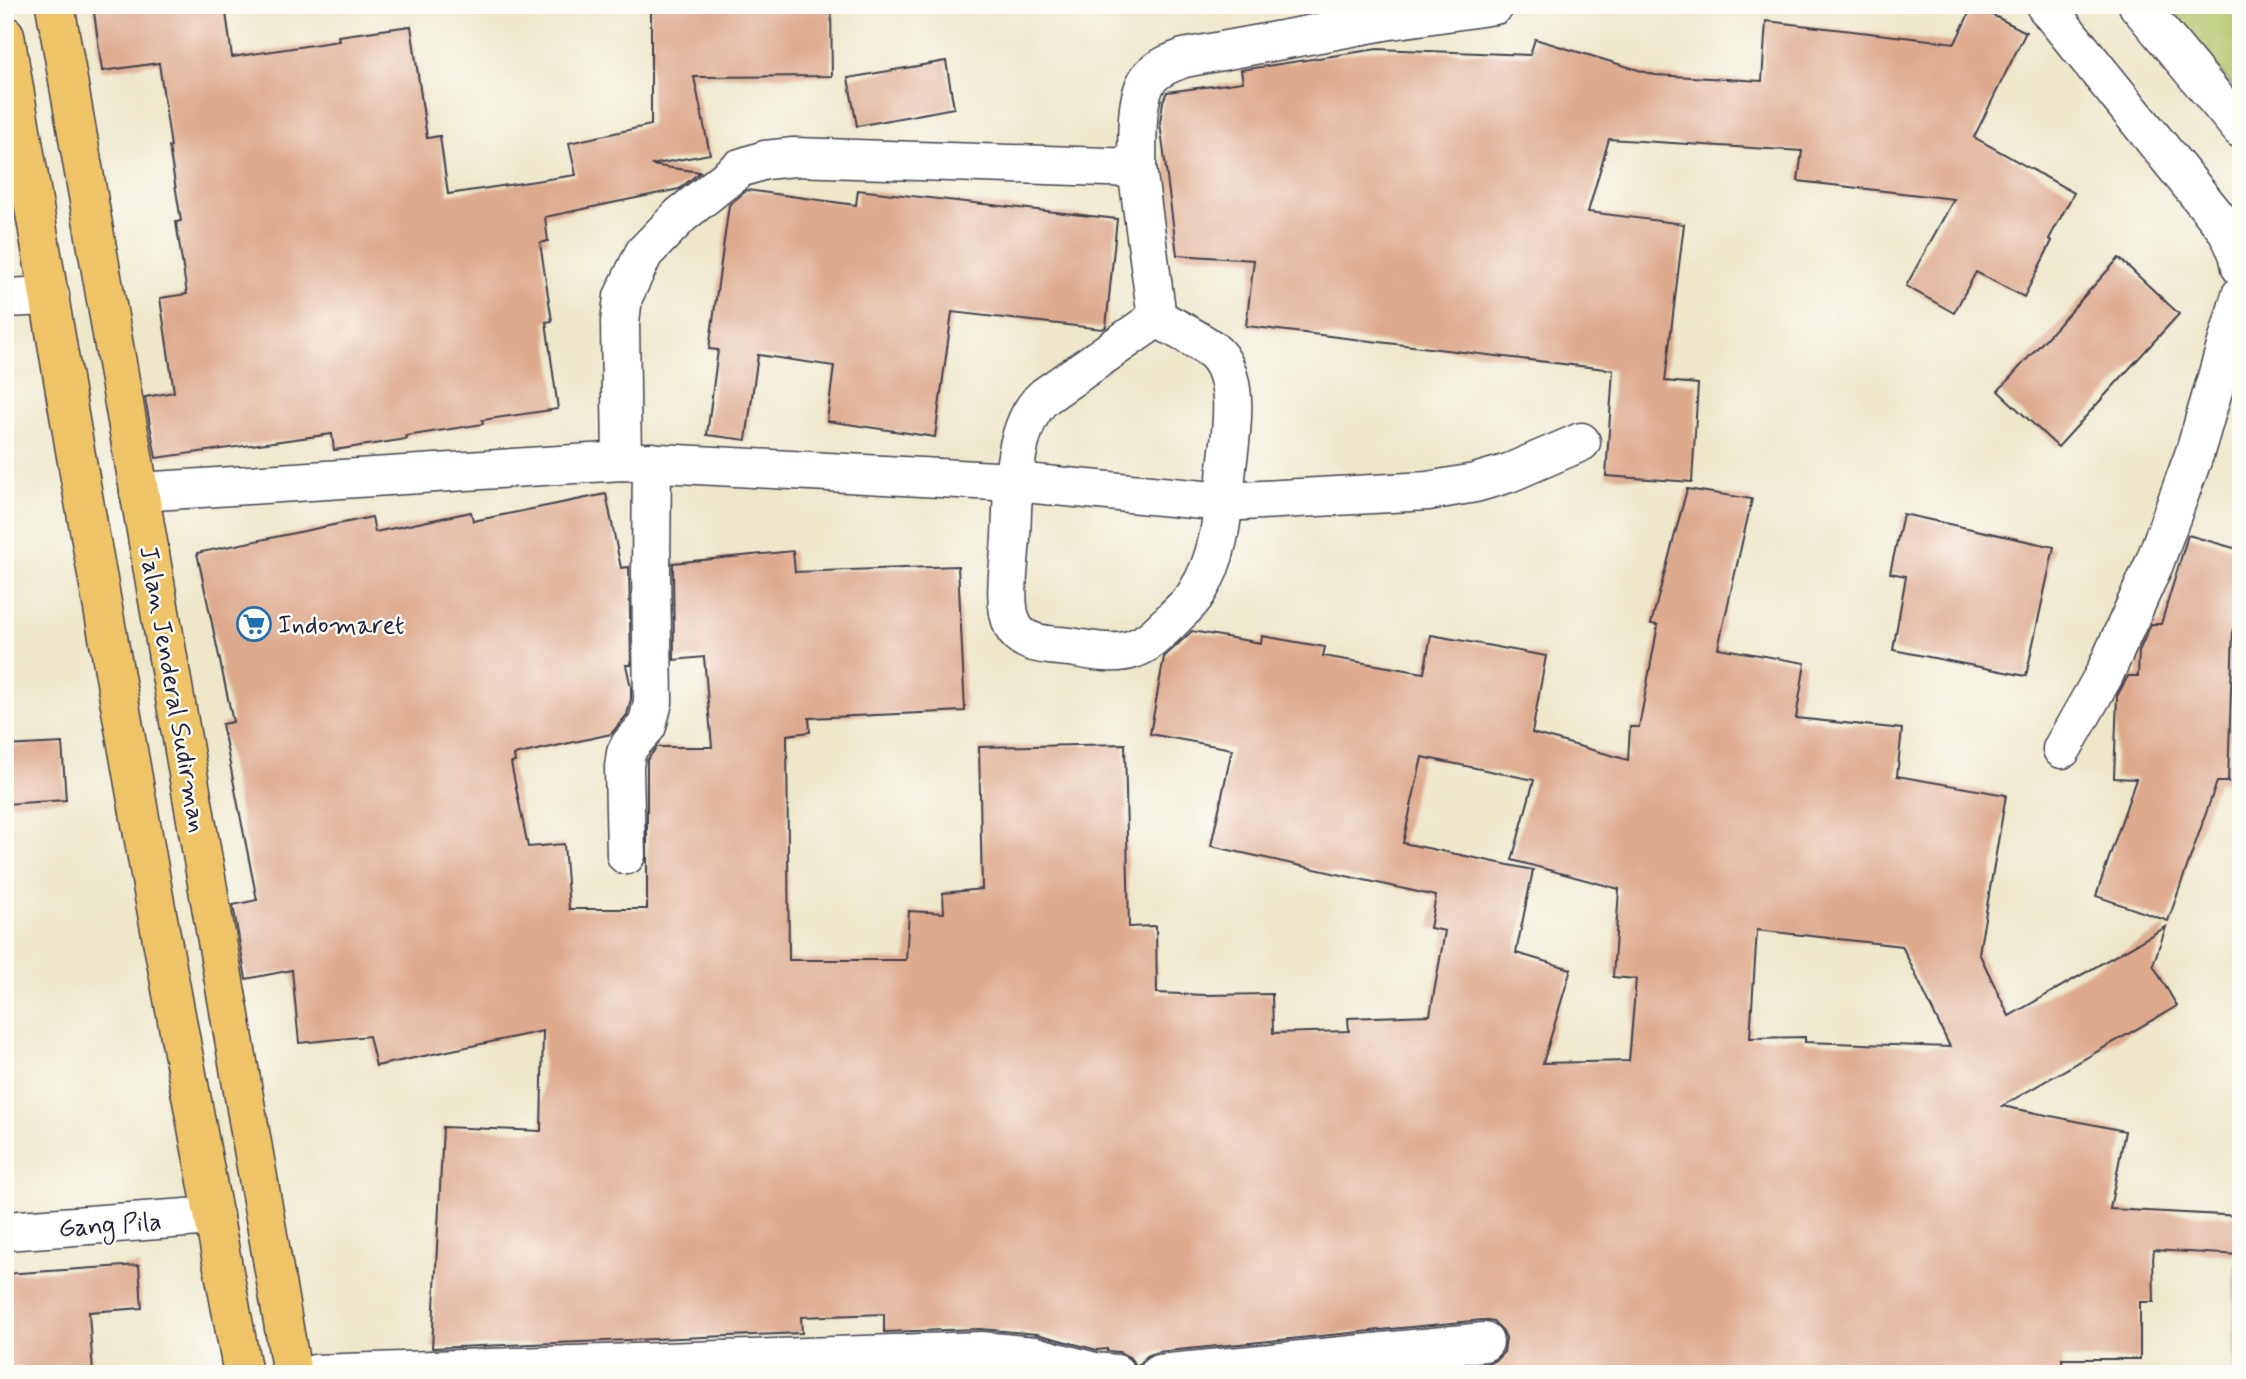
<svg xmlns="http://www.w3.org/2000/svg" width="2246" height="1379" font-family="Mynerve,sans-serif">
<style>
.green{fill:#b1c468;stroke:#6a7352;stroke-width:2}
.building{fill:#deaa8e;fill-rule:evenodd}
.lines{fill:none;stroke-linecap:round;stroke-linejoin:round}
.minor-casing{stroke:#414050;stroke-width:41}
.highway-casing{stroke:#414050;stroke-width:41}
.minor{stroke:#fff;stroke-width:38}
.highway{stroke:#efc469;stroke-width:38}
.labels{text-anchor:middle;stroke-width:5;stroke-linejoin:round;paint-order:stroke}
.poi-label{font-size:26px;fill:#22223b;stroke:#fdfcf7;text-anchor:start}
.street-label{font-size:26px;fill:#22223b;stroke:#fdfcf7}
</style>
<rect width="100%" height="100%" fill="#fdfcf7"/>
<filter id="ink" filterUnits="userSpaceOnUse"><feTurbulence type="fractalNoise" baseFrequency=".0143" numOctaves="2"/><feDisplacementMap in="SourceGraphic" scale="14" xChannelSelector="R" yChannelSelector="G"/><feConvolveMatrix kernelMatrix="1 2 1 2 8 2 1 2 1" color-interpolation-filters="sRGB"/></filter>
<filter id="wash" filterUnits="userSpaceOnUse"><feTurbulence type="fractalNoise" baseFrequency=".00686" numOctaves="4" result="noise"/><feDisplacementMap in="SourceGraphic" scale="28" xChannelSelector="R" yChannelSelector="G"/><feGaussianBlur stdDeviation="1.57" result="paint"/><feColorMatrix in="noise" values="0 0 0 0 0 0 0 0 0 0 0 0 0 0 0 0 0 1.4 0 .05"/><feComposite in="paint" operator="in"/></filter>
<g filter="url(#wash)">
<rect width="100%" height="100%" fill="#eee7ca"/>
<g class="green">
<path d="M2168 5H2241V97Z"/>
<path d="M2241 1264V1374H2235L2236 1265Z"/>
</g>
<g id="blocks">
<g class="building">
<path d="M93 5H225L232 57 339 41 338 36 411 26 427 138 440 136 448 194 576 175 569 143 651 125V5H831L832 76 694 77 710 154 651 165 700 172 679 189 545 217 548 241 540 243 552 321 546 322 558 409 482 420 483 424 406 436 407 439 334 450 332 434 156 458 145 397 174 392 160 298 187 294 176 222 181 221 169 147H171L159 63 102 71Z"/>
<path d="M1973 5 2026 32 1974 137 2074 193 2049 239 2052 241 2024 297 1976 272 1954 313 1906 286 1954 199 1798 181 1802 151 1609 139 1588 212 1684 224 1665 381 1698 384 1692 482 1606 476 1613 370 1246 326 1254 260 1177 255 1160 123 1163 101 1167 92 1243 82 1241 70 1377 49 1530 55 1535 39 1655 75 1762 81 1766 21 1955 43Z"/>
<path d="M946 61 954 108 857 126 848 78Z"/>
<path d="M747 190 856 205 858 190 1117 219 1106 327 1102 329 952 312 935 437 827 421 834 366 758 355 746 440 707 435 718 350 709 349 729 205Z"/>
<path d="M2119 258 2179 314 2058 447 1998 391Z"/>
<path d="M1687 489 1752 499 1718 648 1805 663 1796 718 1902 729 1897 776 2006 795 1979 953 2009 1016 2166 927 2153 965 2177 1006 2002 1106 2125 1131 2110 1209 2241 1216V1255L2153 1250 2154 1302H2140V1359H2062V1374H1399L1486 1364 1496 1360 1504 1352 1506 1339 1502 1330 1494 1322 1482 1320 1157 1352 1147 1356 1139 1365H1136L1129 1357 1119 1352 1107 1351V1349L1097 1350 1037 1334 980 1329 884 1332V1314L801 1317 802 1333 432 1348 443 1127 541 1131 543 1031 376 1066 369 1036 299 1043 292 970 246 979 233 905 257 900 222 724 233 722 197 553 372 517 375 532 471 512 473 521 606 494 621 568 629 567 631 665H626L631 687V699L627 715 611 734 514 755 515 762 511 763 528 847 564 844 569 909H647V760L657 747H712L704 657 674 660 673 563 793 551 795 572 958 566 965 711 809 718 810 732 787 735 789 960H906L909 911 944 913 943 893 982 889 979 747 1125 744 1129 927 1156 926 1157 993 1205 995 1272 994 1273 1033 1349 1031 1348 1018 1430 1015 1445 931 1430 928 1436 896 1211 846 1232 749 1150 734 1164 657 1192 631 1261 643 1262 636 1325 647 1323 656 1424 673 1431 635 1546 656 1532 733 1628 760 1630 727H1639L1658 625 1651 624ZM1422 757 1534 780 1512 860 1619 889 1613 977 1636 979 1629 1061 1543 1063 1571 969 1516 953 1533 870 1403 843ZM1757 930 1902 946 1950 1047 1805 1042V1037L1750 1038Z"/>
<path d="M1903 514 2054 547 2026 676 1893 650 1906 576 1890 573Z"/>
<path d="M2188 535 2241 550V631L2233 629 2228 782H2217L2168 921 2096 896 2136 779 2114 778 2117 696 2128 676H2138L2139 651 2151 624H2161Z"/>
<path d="M62 743 66 800 5 804V746Z"/>
<path d="M139 1265 142 1308 89 1312 93 1374H5V1336H8L5 1274Z"/>
</g>
</g>
</g>
<g filter="url(#ink)">
<use href="#blocks" fill-opacity="0" stroke="#414050" stroke-width="2"/>
<g class="lines">
<g class="minor-casing">
<g id="minor">
<path d="M2045 5 2227 230 2238 253 2241 267"/>
<path d="M2138 5 2241 129"/>
<path d="M1137 168 1157 318C1175 328 1196 338 1212 350 1242 374 1231 434 1227 467 1223 510 1221 556 1196 594 1190 604 1179 612 1171 621 1159 632 1149 644 1133 649 1114 656 1089 650 1070 647 1051 645 1023 646 1013 626 1002 603 1010 562 1011 537 1013 495 1011 425 1045 396L1157 318"/>
<path d="M5 298 50 296"/>
<path d="M622 461 620 322 623 297 644 253 681 215 740 168 765 160 794 157 1137 168C1138 143 1134 96 1150 77 1159 67 1171 63 1184 58L1384 21 1495 5"/>
<path d="M139 492 622 461 1014 482 1224 502 1428 491 1475 483 1509 473 1581 442"/>
<path d="M2062 749 2104 675 2154 564 2195 452 2241 295"/>
<path d="M626 855 624 767 626 753 630 745 647 726 653 702 651 572 652 462"/>
<path d="M5 1231 214 1216"/>
<path d="M315 1374 981 1351 1035 1356 1095 1372 1116 1374"/>
<path d="M1159 1374 1484 1342"/>
</g>
</g>
<g class="highway-casing">
<g id="highway">
<path d="M55 5 292 1374"/>
<path d="M5 35 75 450 154 897 243 1374"/>
</g>
</g>
<use href="#minor" class="minor"/>
<use href="#highway" class="highway"/>
</g>
</g>
<defs>
<g id="supermarket-ring" transform="scale(1.75)"><circle r="9.5" fill="#fdfcf7" stroke="#1f6fb2" stroke-width="1.5"/><path d="M-6-5.5h2.5l.6 2H6L4.5 2H-2.5L-4.4-4H-6ZM-1.5 3.2a1.3 1.3 0 1 0 .1 0ZM3 3.2a1.3 1.3 0 1 0 .1 0Z" fill="#1f6fb2"/></g>
</defs>
<g fill-rule="evenodd">
<use href="#supermarket-ring" x="254" y="624"/>
</g>
<g class="labels">
<g class="poi-label">
<text x="278" y="633">Indomaret</text>
</g>
<g class="street-label">
<text transform="translate(174 689) rotate(80)" y="9">Jalan Jenderal Sudirman</text>
<text transform="translate(110 1224) rotate(-4)" y="9">Gang Pila</text>
</g>
</g>
<rect width="2246" height="1379" fill="none" stroke="#fdfcf7" stroke-width="28"/>
</svg>
